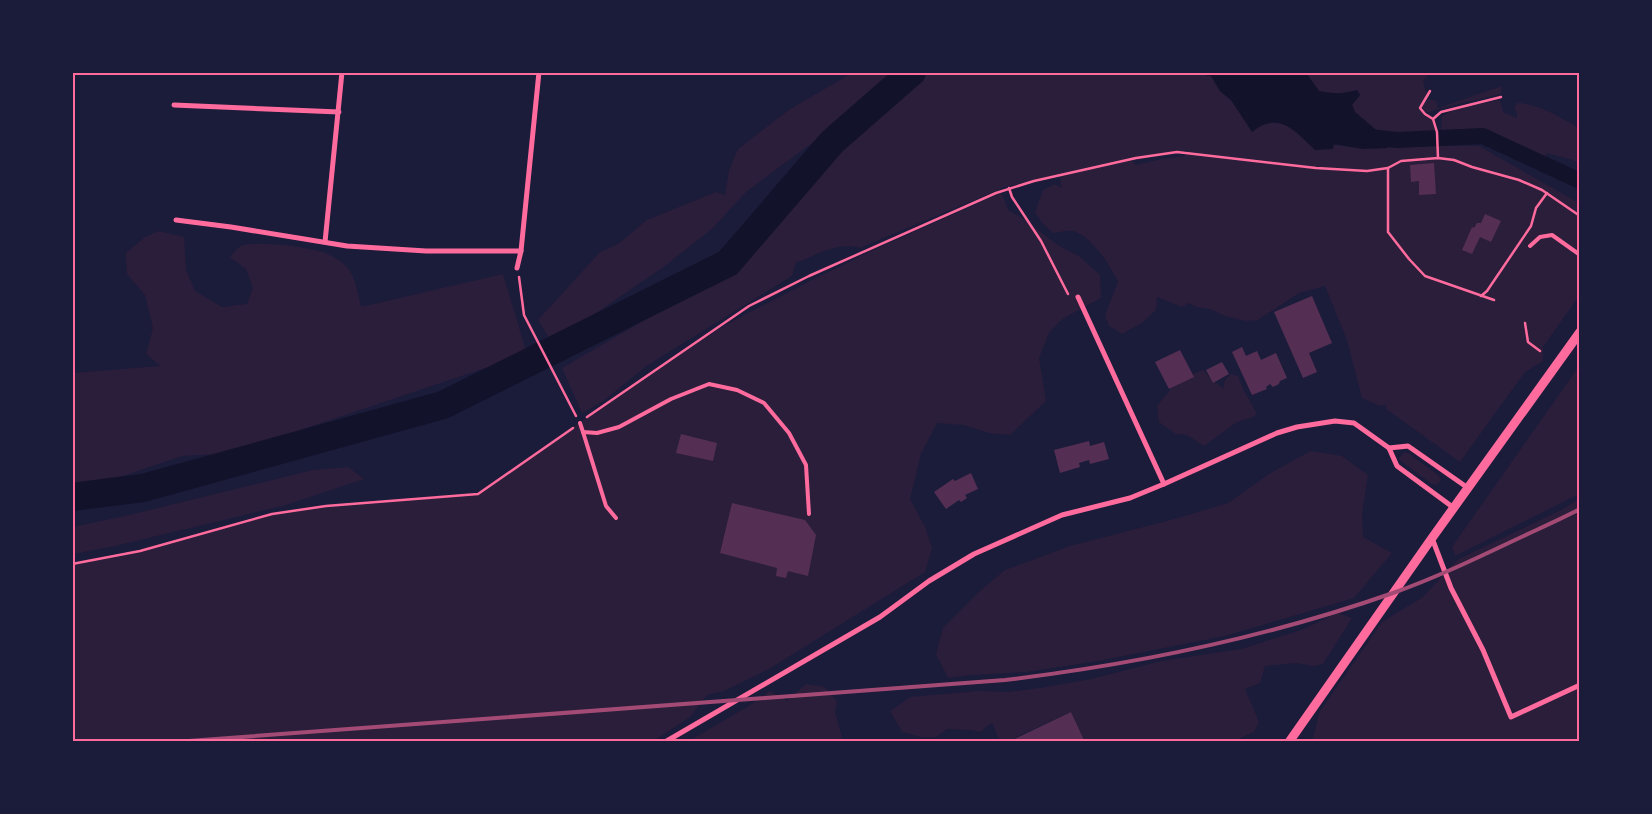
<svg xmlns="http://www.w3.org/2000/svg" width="1652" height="814" font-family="'Nunito Sans',sans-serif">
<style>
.green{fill:#2a1e3b;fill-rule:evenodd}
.water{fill:#12122b}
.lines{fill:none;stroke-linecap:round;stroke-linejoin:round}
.canal{stroke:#12122b;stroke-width:16}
.river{stroke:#12122b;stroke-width:28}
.building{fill:#542f53}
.path{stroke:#ff6b9d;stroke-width:2.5}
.service{stroke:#ff6b9d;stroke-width:4}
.minor{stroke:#ff6b9d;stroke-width:5}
.tertiary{stroke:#ff6b9d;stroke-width:9}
.rail{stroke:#a44b75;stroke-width:4}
.neatline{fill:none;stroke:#ff6b9d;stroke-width:2}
</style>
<rect width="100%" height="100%" fill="#1b1b3a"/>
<g class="green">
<path d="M852 73H1193L1211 76 1220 91 1260 125C1286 119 1291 127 1308 143 1335 144 1361 149 1387 148L1376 130 1355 112 1352 105 1360 95 1357 90C1343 94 1333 94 1319 91L1306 73H1426L1427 76 1423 81 1427 95 1420 108C1435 121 1438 126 1435 146H1479L1579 203V296L1543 347V361L1525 372 1460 462 1386 409V405L1380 406 1362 398 1347 340 1325 286 1299 293 1258 320 1246 321 1225 316 1210 309 1196 307 1189 303 1182 307 1157 297 1156 310 1142 323 1122 334 1109 326 1105 315 1118 282C1111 267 1091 235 1073 231 1067 230 1059 233 1053 233L1042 223 1035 212 1043 190 1055 184 1061 188 1060 175 1005 187 860 248C847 244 831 248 819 253 811 256 805 261 796 262L792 276 648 365 602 402 582 413 562 368 667 307 711 277 724 267 717 269 728 263 832 142 869 110 891 113 863 107 797 154 746 192 712 229 665 266 552 343 538 320 600 252 618 244 647 220 716 192 725 195 729 170 738 149 790 109ZM1187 150 1185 156 1161 159 1136 165 1132 161Z"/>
<path d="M1502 86 1501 94 1434 110 1428 113 1424 110 1422 106 1429 99 1436 101 1438 108Z"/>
<path d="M1500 100 1503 112 1517 118V113L1514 107 1517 103C1541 104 1559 117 1579 128V164L1573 160 1546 153V156L1528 161 1508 156 1498 146 1470 140 1451 141 1441 131 1442 116 1471 102 1479 104Z"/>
<path d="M1001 193 1009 211 1021 217 1059 246 1079 256 1100 275 1101 298 1062 319 1049 333 1039 358 1046 401 1010 435 989 433 964 425 937 423 921 454 910 499 925 527 932 548 925 572 769 669 724 691 707 695 690 717 653 741 73 742V563L140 551 272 514 326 506 478 494 561 436 629 387 727 324 812 280 869 252Z"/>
<path d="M159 231 184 237 186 270 195 291 222 307 247 304 253 288 246 269 230 257C233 254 237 248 241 246 253 240 312 247 325 253 333 256 341 261 347 267 356 277 358 295 361 307L503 274 527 354 232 453 182 456 123 476 73 487V373L160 366 146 354 153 328 145 295 127 274 126 253 145 237Z"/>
<path d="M1579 366V494L1455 556 1452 547Z"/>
<path d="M1203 370 1212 380 1223 388 1225 380 1231 374 1238 376 1244 391 1257 414 1253 417 1237 422 1204 446 1187 435 1176 434 1159 422 1157 406C1173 386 1178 379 1203 370Z"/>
<path d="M1311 451 1342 456 1368 475 1362 514 1363 537 1392 553 1354 598 1225 636 1098 661 1027 672 971 675 948 678 936 654 943 628 982 589 1005 570 1070 546 1178 518 1228 503 1272 472Z"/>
<path d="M1404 452 1408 453 1438 475 1441 480 1437 485 1432 484 1402 462 1399 459Z"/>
<path d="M348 467 364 479 286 505 115 546 73 554V527L125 516 313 470Z"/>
<path d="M1579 499V741L1316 742 1313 738 1320 711 1382 622 1423 597 1457 560 1563 509Z"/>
<path d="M1338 613 1352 618 1323 664 1314 666 1296 663 1265 666 1260 683 1245 689 1259 722 1254 732 1234 741H1085L1071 712 1008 741H1000L992 723 987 726 981 732 970 730 947 729 936 737H921L902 732 890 711 910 697 978 691 1009 692 1040 688 1091 679 1161 661 1241 649 1301 630Z"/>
<path d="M806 684 825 687 837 701 835 712 843 741H689L747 707 770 691 787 701Z"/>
</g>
<path class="water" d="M1191 73H1306L1319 91C1333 94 1343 94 1357 90L1360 95 1352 105 1355 112 1376 130 1388 148 1363 149 1334 144 1333 149 1315 150C1295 131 1279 110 1252 132L1231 100 1220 91 1211 76Z"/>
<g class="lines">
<path class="canal" d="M1359 136 1397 140 1483 136 1580 181"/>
<path class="river" d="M72 497 143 488 443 405 728 263 832 142 912 72"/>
</g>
<g class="building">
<path d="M1434 163 1436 194 1419 195V181L1411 182 1410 165Z"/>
<path d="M1485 214 1501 221 1491 242 1480 237 1472 254 1462 250 1472 227 1474 228 1477 223H1481Z"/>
<path d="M1312 296 1332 343 1309 353 1317 372 1303 378 1274 312Z"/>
<path d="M1242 347 1246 356 1257 351 1261 360 1276 353 1287 378 1280 381 1279 384 1273 387 1270 384 1266 387 1267 389 1252 395 1232 352Z"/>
<path d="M1180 350 1194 377 1169 389 1155 362Z"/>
<path d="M1222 362 1229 374 1213 383 1206 370Z"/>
<path d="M681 434 717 443 713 461 676 453Z"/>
<path d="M1089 441 1090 446 1104 442 1109 459 1090 464 1089 460 1079 463 1080 467 1060 473 1054 450Z"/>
<path d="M971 473 978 489 965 495 967 498 961 502 959 500 946 509 934 492 953 479 955 481Z"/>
<path d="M732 503 805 520 816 535 808 576 788 571 786 578 776 576 777 568 720 553Z"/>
<path d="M1071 712 1085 742H1008Z"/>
</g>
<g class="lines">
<g class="path">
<path d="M1430 91 1420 108 1425 114 1433 119 1437 132 1438 158"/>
<path d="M1433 119 1441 112 1501 97"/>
<path d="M1388 168V232L1409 259 1425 276 1494 300"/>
<path d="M1009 188 1012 197 1041 241 1068 294"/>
<path d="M519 277 524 315 576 416"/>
<path d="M1481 296 1487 291 1531 226 1536 208 1547 193"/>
<path d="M1525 323 1528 342 1540 351"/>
<path d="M587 417 749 306 809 276 996 193 1034 181 1136 158 1177 152 1316 168 1367 171 1388 168 1401 161 1438 158 1454 160 1472 167 1519 180 1542 190 1580 216"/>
<path d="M72 564 140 551 272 514 326 506 478 494 573 428"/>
</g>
<g class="service">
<path d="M1530 246 1540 237 1552 235 1580 255"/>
<path d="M580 423 583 432 597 433 619 427 671 399 709 384 737 390 764 403 789 433 806 465 809 514"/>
<path d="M583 432 606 506 616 518"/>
</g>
<g class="minor">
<path d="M174 105 339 112"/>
<path d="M176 220 231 227 347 246 426 251H521"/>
<path d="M325 242 342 72"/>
<path d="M517 268 521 251 539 72"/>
<path d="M1078 297 1164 484"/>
<path d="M1389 448 1408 446 1468 488"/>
<path d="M1432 538 1451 588 1483 650 1511 717 1580 685"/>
<path d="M665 742 880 617 929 581 974 554 1062 515 1130 498 1164 484 1277 433 1297 427 1335 421 1354 423 1389 448 1397 466 1454 508"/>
</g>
<path class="tertiary" d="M1289 742 1432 538 1580 332"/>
<path class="rail" d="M175 742 1005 680C1139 664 1265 638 1393 593 1435 578 1475 559 1515 540 1536 530 1559 520 1580 509"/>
</g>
<rect width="1652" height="814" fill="none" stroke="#1b1b3a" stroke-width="148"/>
<rect x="74" y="74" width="1504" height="666" class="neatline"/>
</svg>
